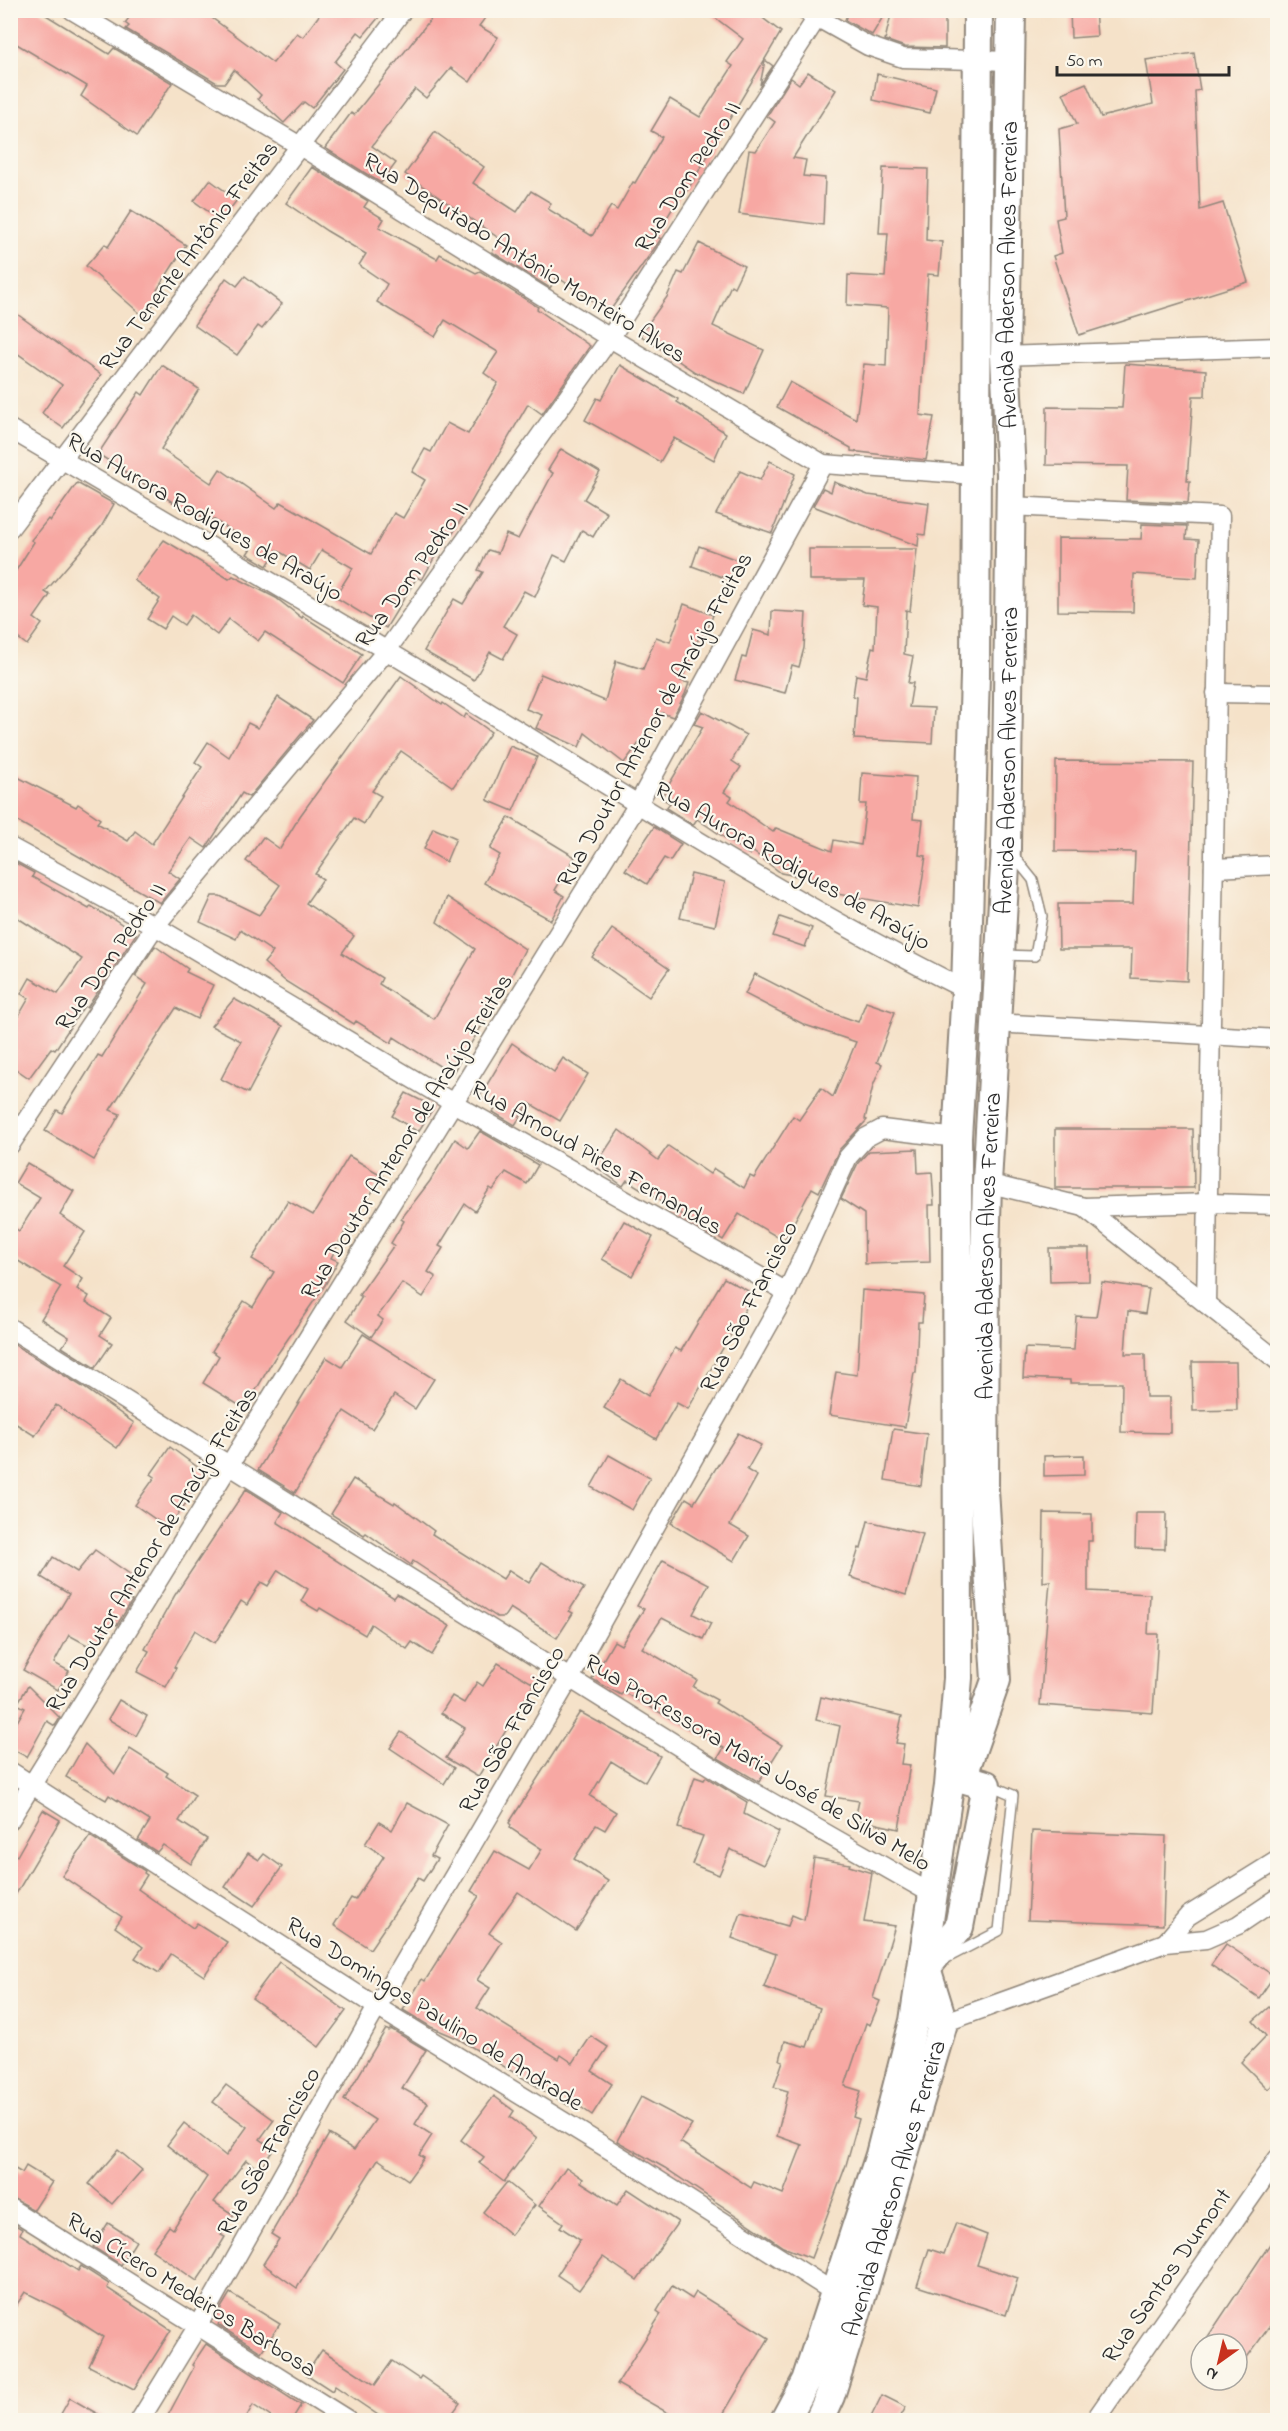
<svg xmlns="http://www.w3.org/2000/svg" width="1288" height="2431" font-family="'Indie Flower',sans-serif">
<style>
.building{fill:#f7a8a3}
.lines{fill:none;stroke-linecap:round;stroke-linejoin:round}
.lane-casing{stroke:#90867a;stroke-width:12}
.street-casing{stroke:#90867a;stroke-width:21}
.primary-casing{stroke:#90867a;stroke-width:32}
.lane{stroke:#fff;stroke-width:9}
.street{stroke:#fff;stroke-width:18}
.primary{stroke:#fff;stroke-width:28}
.labels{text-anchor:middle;stroke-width:4.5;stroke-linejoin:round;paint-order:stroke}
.street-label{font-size:24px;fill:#2b2b2b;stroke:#fbf7ec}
</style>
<rect width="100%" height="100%" fill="#fbf7ec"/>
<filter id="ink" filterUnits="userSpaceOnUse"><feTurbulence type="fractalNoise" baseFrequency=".0167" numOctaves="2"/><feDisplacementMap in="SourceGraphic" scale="12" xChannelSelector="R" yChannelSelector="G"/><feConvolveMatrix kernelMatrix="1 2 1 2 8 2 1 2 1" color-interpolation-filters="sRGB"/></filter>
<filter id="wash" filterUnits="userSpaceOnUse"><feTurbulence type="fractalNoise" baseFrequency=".008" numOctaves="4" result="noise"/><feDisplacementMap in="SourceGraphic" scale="24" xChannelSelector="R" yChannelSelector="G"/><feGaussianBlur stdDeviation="1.35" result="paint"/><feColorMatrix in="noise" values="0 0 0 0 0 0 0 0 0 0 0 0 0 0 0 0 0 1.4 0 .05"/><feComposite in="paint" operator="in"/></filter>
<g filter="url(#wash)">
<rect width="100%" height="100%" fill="#f5e2c9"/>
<g id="blocks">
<g class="building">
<path d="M10 10H38L109 54 114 48 172 83 137 136 81 96 87 86 10 40Z"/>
<path d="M135 10H201L273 63 297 33 303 37 323 10H385L363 36 358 32 335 62 343 69 312 108 304 102 284 123 258 99 261 95 234 70 225 83H217L126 29 129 26 125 23Z"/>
<path d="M438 10H491L479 26 498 37 470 82 451 68 426 98 415 89 372 146 396 163 381 183 325 148 351 113 354 115Z"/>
<path d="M705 10H752L781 32 687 191 684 189 656 236 661 239 609 312 557 277 550 288 492 252 500 239 405 174 435 132 484 167 473 183 517 212 531 191 551 203 548 209 592 236 611 206 617 210 633 182 635 183 662 137 651 131 670 99 700 117 733 66 727 62 743 39Z"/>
<path d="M849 10H887L872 35 845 20Z"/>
<path d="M892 10H934V18L945 19V48L905 47 885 40Z"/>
<path d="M1070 10H1095L1097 36 1071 38Z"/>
<path d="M1194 53 1200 90 1195 91 1200 210 1223 203 1248 282 1079 335 1053 256 1062 253 1056 219 1064 217 1059 129 1077 124 1063 93 1086 83 1101 117 1153 104 1146 60Z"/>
<path d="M765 60 773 66 760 85Z"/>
<path d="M808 72 836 90 793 158 806 160 803 176 825 178 823 225 739 214 749 150 756 151 775 122 767 116 791 78 799 84Z"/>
<path d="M877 74 936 88 930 113 873 100Z"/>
<path d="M312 167 368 201 364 207 384 219 379 227 437 259 440 254 476 273 480 271 538 307 537 309 590 346 542 414 528 404 452 535 448 533 422 580 417 577 386 628 335 597 353 568 322 550 310 570 277 550 267 566 247 554 253 545 213 519 211 523 190 509 188 512 98 454 139 392 143 395 162 365 199 389 161 449 211 483 220 469 276 508 281 502 371 554 394 513 403 518 425 480 412 472 425 449 431 452 447 423 468 434 498 383 484 373 498 352 445 320 435 337 377 302 387 284 359 265 366 254 327 231 286 203Z"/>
<path d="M883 168 928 169 926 240 942 242 939 275 928 274 920 415 934 417 926 460 851 451V448L777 407 790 382 856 419 864 364 886 366 888 308 847 305 848 275 885 277 888 233H879Z"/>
<path d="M210 180 237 200 221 221 194 201Z"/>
<path d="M131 211 186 245 157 290 162 295 143 316 86 266 105 244 108 247Z"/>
<path d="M699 243 744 266 734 287 731 285 713 326 764 350 744 394 695 372 640 335 667 297 678 272 683 274Z"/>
<path d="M245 276 282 304 262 329 258 326 237 355 194 325 226 278 237 286Z"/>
<path d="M17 314 101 375 63 428 42 413 62 385 10 348V326Z"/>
<path d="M1125 364 1206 370 1205 396H1193L1187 481H1190L1188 503 1126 500 1128 466 1046 465 1047 407 1122 408Z"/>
<path d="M620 365 678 399 677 402 726 433 714 460 674 438 660 462 585 420 597 398 601 400Z"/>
<path d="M561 449 600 472 584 499 607 513 593 537 582 530 566 561 554 555 535 597 524 591 503 626 517 634 503 659 490 652 474 680 424 651 454 599 463 604 483 572 478 570 488 550 498 553 506 534 518 539 553 473 548 470Z"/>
<path d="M770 461 795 474 772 533 716 514 740 471 760 480Z"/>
<path d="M834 482 868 495 929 503 925 535 919 534 918 546 813 506 823 488 831 492Z"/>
<path d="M77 483 114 504 101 527 45 592 50 595 34 618 42 624 27 645 10 632V580L34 542 31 540 48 519 50 521Z"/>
<path d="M1142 524 1187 526 1186 539 1199 540 1197 578 1134 574 1133 612 1058 611V538L1141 539Z"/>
<path d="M164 540 229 579 233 576 276 598 302 618 303 616 362 654 343 683 265 632 258 641 229 619 217 635 191 615 184 625 171 616 163 629 147 619 160 599 134 580Z"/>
<path d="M699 546 740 561 733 581 692 566Z"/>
<path d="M809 549H917L910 611 906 610 904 654 913 656 908 683H913L909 707 934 708 932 743 854 739 857 697 853 696 856 675 866 677 872 647 875 648 877 607 862 605 865 580H809Z"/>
<path d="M684 604 713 615 705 637 700 635 681 681 689 683 685 694 673 717 662 713 624 763 585 733 579 747 536 728 542 715 526 709 541 674 605 701 616 661 643 669 656 637 670 642Z"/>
<path d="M772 611 806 613 804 648 799 667 792 665 785 693 735 680 742 657 746 658 753 630 771 635Z"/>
<path d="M401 676 442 705 443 703 464 718 466 714 491 732 453 787 401 751 372 791 381 796 364 824 354 818 315 874 323 879 306 903 354 936 342 953 382 978 379 984 434 1019 475 949 437 922 447 897 525 949 504 990 452 1074 394 1037 391 1043 356 1021 354 1024 285 981 264 963 273 952 240 930 236 939 200 922 212 896H220L259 915 280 885 246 861 263 837 280 849 300 816Z"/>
<path d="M278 697 313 720 249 797 242 793 206 848 191 838 168 871 180 879 160 903 10 817V773L76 807 78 804 100 819 97 823 128 841 135 831 152 844 202 767 195 762 208 742 229 757 248 723 258 728Z"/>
<path d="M702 711 746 735 732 761 741 767 724 792 732 797 729 801 773 832 776 828 832 851 834 840 861 845 866 804H860L862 773 916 777 913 819 923 820 919 855 926 856 918 908 831 893 833 883 781 873 752 851 750 855 697 819 693 825 666 808 670 803 661 798 703 727 694 724Z"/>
<path d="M510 746 537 757 513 811 487 800Z"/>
<path d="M1056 761 1193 762 1187 981 1131 978 1132 949H1059L1058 904H1133L1135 852 1055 851Z"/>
<path d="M509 817 575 857 555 890 564 896 551 920 484 883 500 855 490 849Z"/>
<path d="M654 827 681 844 670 861 664 858 647 884 625 870Z"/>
<path d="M433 828 456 838 446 862 424 849Z"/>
<path d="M10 860 34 873 32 877 89 909 91 906 110 918 111 917 136 934 87 1008 84 1006 55 1050 51 1048 29 1078 10 1065V1031L29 998 21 994 30 978 58 994 82 959 10 913Z"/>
<path d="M691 874 725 882 715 926 680 918Z"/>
<path d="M780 917 812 928 805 947 773 936Z"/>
<path d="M612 929 669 969 649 997 592 957Z"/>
<path d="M155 946 188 969 186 972 213 985 197 1019 176 1008 110 1110 120 1114 94 1160 45 1131 57 1110 62 1113 98 1055 102 1057 147 984 135 976Z"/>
<path d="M755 974 825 1010 858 1022 866 1002 895 1012 877 1062 882 1064 873 1086 865 1119 867 1120 839 1150 819 1192 812 1188 784 1241 739 1214 723 1240 627 1180 623 1186 595 1166 619 1130 658 1160 668 1146 710 1174 714 1169 744 1188 750 1176 754 1178 793 1116 799 1120 821 1088 833 1097 856 1042 805 1025 745 994Z"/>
<path d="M234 999 283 1026 248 1093 221 1079 241 1041 211 1026Z"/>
<path d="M512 1043 554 1072 563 1058 588 1074 560 1121 529 1103 515 1125 493 1112 496 1108 480 1096Z"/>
<path d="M406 1093 434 1107 418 1132 392 1116Z"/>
<path d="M1055 1129H1193L1194 1188H1055Z"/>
<path d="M480 1131 538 1165 527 1184 506 1172 493 1190 490 1188 475 1211 465 1204 439 1246 443 1248 428 1272 436 1277 423 1297 402 1283 378 1316 383 1320 371 1337 347 1320 362 1297 359 1295 394 1245 391 1243 404 1221 401 1219 430 1181 455 1139 468 1148Z"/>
<path d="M917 1149 918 1173 932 1172 934 1205H929L930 1262 865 1264 864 1214 841 1199 858 1163 869 1151Z"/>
<path d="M349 1156 383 1176 344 1234 331 1258 338 1261 325 1285 274 1359 245 1409 203 1383 219 1356 212 1351 244 1301 253 1307 274 1272 252 1259 288 1201 313 1215Z"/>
<path d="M27 1163 74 1191 60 1215 85 1232 63 1266 83 1279 77 1289 89 1296 86 1302 111 1318 100 1335 112 1343 95 1368 62 1347 69 1337 41 1319 61 1287 10 1256V1225L19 1231 40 1198 15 1183Z"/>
<path d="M624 1221 653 1237 632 1276 602 1259Z"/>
<path d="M1049 1248H1089V1281L1050 1282Z"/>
<path d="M724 1278 754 1294 688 1409 677 1403 656 1439 604 1408 621 1379 648 1396 675 1348 681 1351Z"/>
<path d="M1102 1282 1149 1289 1145 1314 1128 1311 1125 1354H1145L1146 1397H1170V1433L1121 1432 1122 1383H1070V1380L1023 1378 1025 1348 1074 1350 1076 1316 1096 1317Z"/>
<path d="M862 1290 924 1295 922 1322H918L916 1373H914L905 1427 829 1415 836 1372 857 1375Z"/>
<path d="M363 1334 434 1379 415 1409 394 1395 372 1429 344 1411 295 1493 258 1470 326 1357 342 1367Z"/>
<path d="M10 1342 83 1387 134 1423 117 1448 56 1405 35 1436 10 1420Z"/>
<path d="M1192 1362H1236L1237 1410 1193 1411Z"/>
<path d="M893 1429 927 1434 921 1486 885 1480Z"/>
<path d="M738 1433 761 1445 747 1470 757 1476 730 1525 749 1536 734 1561 671 1523 686 1498 694 1503Z"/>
<path d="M170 1447 207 1474 168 1528 135 1505 155 1477 151 1474Z"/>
<path d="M609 1455 650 1478 632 1510 591 1487Z"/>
<path d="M1084 1455V1475L1044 1476V1456Z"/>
<path d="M353 1479 394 1504 395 1502 434 1531 432 1534 503 1579 509 1570 529 1583 542 1562 584 1588 569 1611 573 1613 557 1638 510 1608 504 1617H497L413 1561 411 1565 366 1533 364 1535 331 1514Z"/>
<path d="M246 1489 283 1512 277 1522 394 1598 397 1594 450 1626 432 1655 412 1642 407 1649 371 1624 365 1635 320 1608 318 1611 301 1601 308 1589 278 1570 268 1586 261 1582 247 1605 241 1601 215 1643 195 1630 174 1667 176 1668 166 1687 137 1672 149 1651 145 1649 175 1595Z"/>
<path d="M1044 1513 1092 1514V1541H1088V1591L1150 1594 1148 1634H1158L1153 1713 1040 1705 1050 1581 1043 1582Z"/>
<path d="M1136 1513H1166L1165 1549 1135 1548Z"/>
<path d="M868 1521 923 1534 906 1595 850 1577 859 1548 861 1549Z"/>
<path d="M95 1550 137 1579 125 1597 132 1601 117 1625 112 1622 97 1646 91 1643 89 1646 69 1635 54 1663 69 1671 58 1690 23 1670 69 1594 41 1577 53 1557 77 1572Z"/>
<path d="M663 1560 709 1584 693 1614 711 1623 703 1639 662 1618 642 1648 697 1680 693 1687 717 1700 715 1703 782 1745 759 1782 718 1758 724 1748 623 1692 621 1695 592 1679 614 1641 621 1645 644 1609 637 1606Z"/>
<path d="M498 1663 534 1684 478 1777 446 1758 465 1728 441 1713 452 1696 464 1703 477 1682 483 1686Z"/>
<path d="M28 1686 60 1718 55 1726 47 1721 27 1757 10 1748V1734L25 1708 17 1704Z"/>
<path d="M821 1697 902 1716 896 1743 904 1744 901 1764 910 1765 899 1829 855 1819 859 1801 826 1796 840 1726 816 1720Z"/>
<path d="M119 1700 147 1716 136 1736 108 1719Z"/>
<path d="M580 1712 660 1756 645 1782 611 1761 590 1796 616 1812 605 1830 596 1825 574 1859 608 1881 576 1931 518 1892 489 1933 502 1942 477 1980 490 1988 477 2008 559 2059 561 2055 573 2063 591 2036 608 2047 592 2071 612 2084 592 2115 572 2101 569 2106 457 2038 431 2027 403 2010 422 1979 425 1981 479 1896 471 1891 495 1851 529 1870 542 1849 510 1828 511 1825 509 1823Z"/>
<path d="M401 1732 454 1768 444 1784 390 1748Z"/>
<path d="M85 1744 115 1774 130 1749 168 1773 166 1776 195 1795 179 1821 207 1839 191 1864 163 1845 157 1852 138 1840 150 1821 109 1795 106 1800 66 1777Z"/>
<path d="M695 1777 704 1780 706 1777 747 1802 744 1814 779 1832 763 1865 730 1849 719 1875 692 1864 703 1836 678 1828Z"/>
<path d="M407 1803 448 1825 431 1856 437 1859 423 1881 418 1878 370 1949 334 1925 351 1898 355 1900 384 1856 365 1844 379 1822 392 1830Z"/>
<path d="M43 1810 60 1820 10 1904V1851L17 1856Z"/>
<path d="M1032 1831 1166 1836 1163 1925 1028 1920Z"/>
<path d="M90 1836 145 1871 144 1873 147 1875 138 1889 193 1928 197 1923 227 1942 204 1976 171 1954 159 1973 135 1958 143 1947 115 1927 122 1917 62 1876Z"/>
<path d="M248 1853 259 1860 264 1854 282 1867 254 1906 225 1887Z"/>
<path d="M814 1858 850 1864 849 1866 872 1873 864 1922 895 1926 873 1998 880 2001 870 2025 866 2023 845 2086 861 2091 853 2117 859 2119 846 2165 811 2258 783 2247 665 2168 617 2141 641 2097 692 2124 680 2142 751 2188 754 2182 783 2194 802 2145 777 2136 788 2091 774 2087 783 2061 780 2060 785 2041 807 2047 820 2008 764 1987 776 1954 732 1938 741 1913 788 1926 792 1915 804 1920Z"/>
<path d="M1226 1944 1274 1976 1259 1998 1211 1965Z"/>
<path d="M279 1962 346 2011 319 2047 252 1998Z"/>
<path d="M1269 2007 1278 2016V2080L1268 2089 1241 2062 1266 2036 1253 2021Z"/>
<path d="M386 2029 389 2031 391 2029 426 2050 402 2088 428 2103 415 2124 432 2135 419 2155 424 2158 408 2180 378 2159 297 2288 263 2264 279 2239 271 2234 329 2134 354 2150 375 2120 344 2100Z"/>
<path d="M226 2085 274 2120 260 2139 274 2149 259 2170 246 2160 214 2202 234 2215 221 2235 225 2237 213 2257 197 2281 152 2250 169 2226 173 2229 207 2177 167 2145 184 2123 226 2156 247 2127 213 2102Z"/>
<path d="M494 2096 514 2111 510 2117 537 2138 504 2182 479 2163 484 2157 461 2140Z"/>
<path d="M118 2150 142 2170 112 2204 89 2184Z"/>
<path d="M10 2166 22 2173 26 2166 52 2182 34 2210 10 2197Z"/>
<path d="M566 2167 583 2179 581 2182 617 2205 628 2189 678 2222 637 2280 603 2257 579 2290 557 2275 580 2240 560 2227 563 2223 539 2206Z"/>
<path d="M507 2182 535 2205 511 2235 483 2212Z"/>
<path d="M10 2222 22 2229 20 2234 78 2271 81 2266 109 2284 107 2288 171 2330 134 2389 89 2366 103 2337 59 2309 25 2292 10 2315Z"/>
<path d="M108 2223 136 2241 121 2265 93 2247Z"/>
<path d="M956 2223 987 2235 977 2265 1018 2278 1006 2315 917 2286 929 2249 944 2254Z"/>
<path d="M1278 2232V2315L1237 2371V2344H1203Z"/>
<path d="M672 2286 692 2299 696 2292 769 2338 719 2421H667L670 2414 617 2384 661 2314 657 2311Z"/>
<path d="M230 2293 280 2324 261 2352 218 2325 220 2321 215 2318Z"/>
<path d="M206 2344 301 2405 291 2421H277L253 2405 244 2421H165L194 2367 192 2365Z"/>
<path d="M322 2350 375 2385 392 2361 419 2379 421 2376 460 2403 447 2421H387L335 2386 332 2391 306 2374Z"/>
<path d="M882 2395 906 2407 898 2421H869Z"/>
<path d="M70 2398 110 2421H57Z"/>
</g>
</g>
</g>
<g filter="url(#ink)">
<use href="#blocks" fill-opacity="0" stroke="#90867a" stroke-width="1.5"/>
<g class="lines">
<g class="lane-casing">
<g id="lane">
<path d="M1004 955 1035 956 1042 916 1033 880 1012 854"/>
<path d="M947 1958 999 1931 1013 1795 990 1785"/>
</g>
</g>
<g class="street-casing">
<g id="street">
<path d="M72 10 300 146 610 338 823 464 975 475"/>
<path d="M804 10 868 46 903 58 1010 61"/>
<path d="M1005 356 1278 347"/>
<path d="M10 429C157 516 306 601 452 690 621 793 788 901 966 990"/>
<path d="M1010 506 1220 516 1206 1304"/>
<path d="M10 528 403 10"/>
<path d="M1216 693 1278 694"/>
<path d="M10 847 155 926 455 1104 787 1292"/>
<path d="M1214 868 1278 865"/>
<path d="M995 1023 1278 1039"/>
<path d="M10 1145 155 926 387 650 610 338 822 10"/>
<path d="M987 1183 1084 1207 1208 1203 1278 1205"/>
<path d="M1084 1207 1278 1361"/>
<path d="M10 1328 734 1781 932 1894"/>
<path d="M10 1771 377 2007 636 2166 843 2298"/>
<path d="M10 1820 638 804 823 464"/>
<path d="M1165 1943 1188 1916 1278 1860"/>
<path d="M933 2022 943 2023 1165 1943 1206 1939 1238 1925 1278 1898"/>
<path d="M10 2208 348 2420"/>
<path d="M140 2420 197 2327 377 2007 570 1678 787 1292 848 1157 865 1138 882 1129 957 1138"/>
<path d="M1095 2420 1278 2158"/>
</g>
</g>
<g class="primary-casing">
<g id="primary">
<path d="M785 2420 806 2381 880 2155 914 2021 949 1786 958 1678 957 1138 966 990 975 675 978 10"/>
<path id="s1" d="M819 2420 830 2396 859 2304 943 2023 926 1968 959 1927 986 1785 962 1778 996 1680 984 1490 985 1260 987 1183 1006 848 1011 474 1005 356 1011 10"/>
</g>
</g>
<use href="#lane" class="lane"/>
<use href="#street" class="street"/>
<use href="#primary" class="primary"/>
</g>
</g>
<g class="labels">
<g class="street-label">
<text transform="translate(687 176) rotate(-57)" y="8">Rua Dom Pedro II</text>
<text transform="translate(188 255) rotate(-53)" y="8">Rua Tenente Antônio Freitas</text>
<text transform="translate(525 257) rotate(32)" y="8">Rua Deputado Antônio Monteiro Alves</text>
<text dy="8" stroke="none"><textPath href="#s1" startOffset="2206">Avenida Aderson Alves Ferreira</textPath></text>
<text transform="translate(205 516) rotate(30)" y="8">Rua Aurora Rodigues de Araújo</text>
<text transform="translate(411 574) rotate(-54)" y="8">Rua Dom Pedro II</text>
<text transform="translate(654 719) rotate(-61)" y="8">Rua Doutor Antenor de Araújo Freitas</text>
<text dy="8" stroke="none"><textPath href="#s1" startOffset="1720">Avenida Aderson Alves Ferreira</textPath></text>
<text transform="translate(793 865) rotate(30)" y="8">Rua Aurora Rodigues de Araújo</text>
<text transform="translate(110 956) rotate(-55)" y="8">Rua Dom Pedro II</text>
<text transform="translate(406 1136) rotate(-58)" y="8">Rua Doutor Antenor de Araújo Freitas</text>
<text transform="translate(597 1157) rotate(30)" y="8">Rua Arnoud Pires Fernandes</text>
<text dy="8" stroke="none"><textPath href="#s1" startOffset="1234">Avenida Aderson Alves Ferreira</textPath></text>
<text transform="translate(748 1306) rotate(-63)" y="8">Rua São Francisco</text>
<text transform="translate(151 1549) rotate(-58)" y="8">Rua Doutor Antenor de Araújo Freitas</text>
<text transform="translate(511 1729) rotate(-60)" y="8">Rua São Francisco</text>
<text transform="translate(758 1762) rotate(31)" y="8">Rua Professora Maria José de Silva Melo</text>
<text transform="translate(435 2013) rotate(32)" y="8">Rua Domingos Paulino de Andrade</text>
<text transform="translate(268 2151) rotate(-61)" y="8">Rua São Francisco</text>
<text dy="8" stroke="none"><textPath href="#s1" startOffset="244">Avenida Aderson Alves Ferreira</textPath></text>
<text transform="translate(1166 2275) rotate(-55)" y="8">Rua Santos Dumont</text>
<text transform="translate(192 2294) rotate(32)" y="8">Rua Cícero Medeiros Barbosa</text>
</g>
</g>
<rect width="1288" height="2431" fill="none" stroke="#fbf7ec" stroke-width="36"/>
<g transform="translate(1219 2362) rotate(214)"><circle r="28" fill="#fbf7ec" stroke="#a8a59f" stroke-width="1.5"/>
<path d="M0-4.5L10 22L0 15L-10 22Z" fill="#c8321e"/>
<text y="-9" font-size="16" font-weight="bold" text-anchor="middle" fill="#2b2b2b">N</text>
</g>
<path d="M1057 66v9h172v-9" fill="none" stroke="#2b2b2b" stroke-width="3"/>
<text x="1066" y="66" font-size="18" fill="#2b2b2b" stroke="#fbf7ec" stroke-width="4.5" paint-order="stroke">50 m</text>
</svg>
